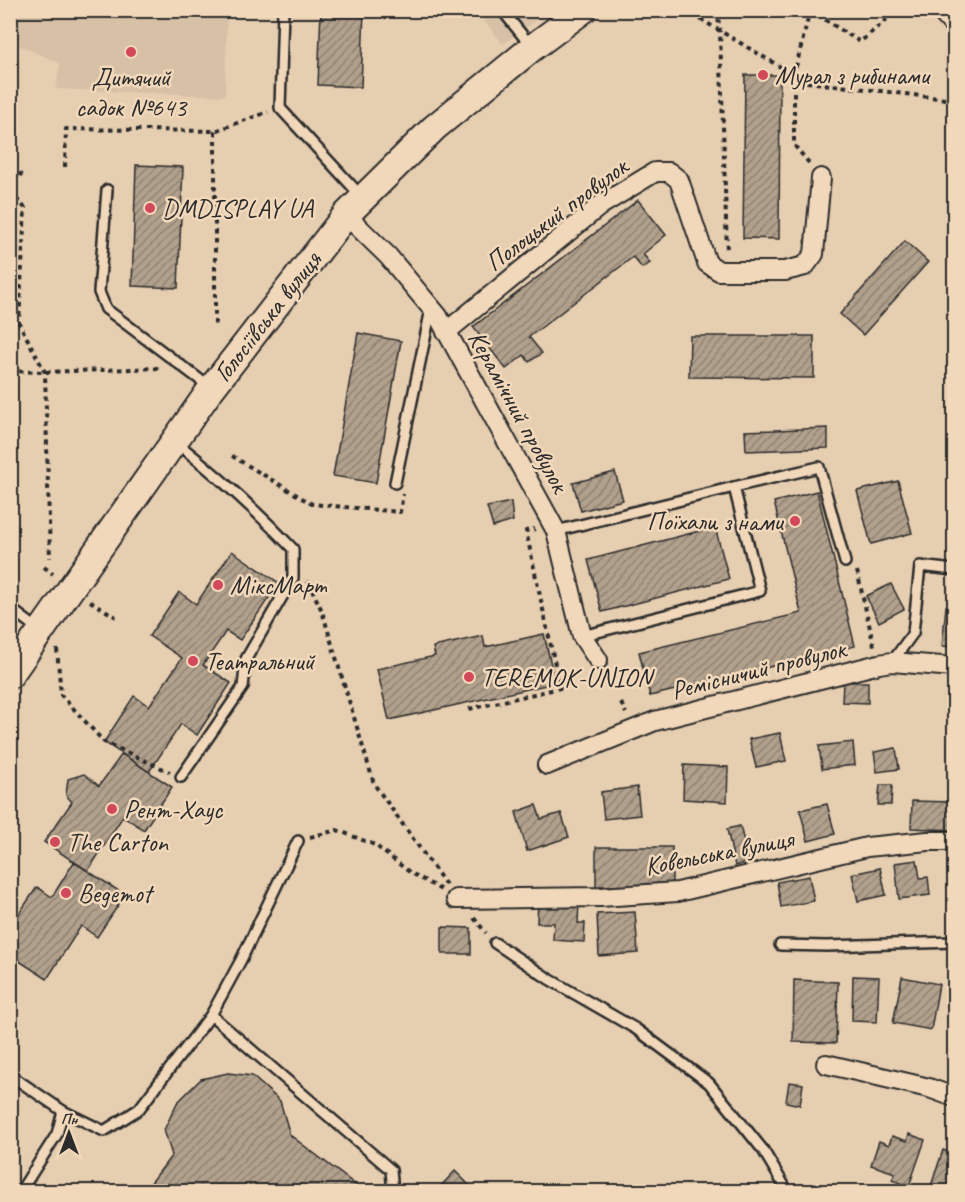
<svg xmlns="http://www.w3.org/2000/svg" width="965" height="1202" font-family="Caveat,sans-serif">
<style>
.built{fill:#d6c0a6}
.building{fill:url(#building-hatch);stroke:#2b2b2b;stroke-width:1.5}
.lines{fill:none;stroke-linecap:round;stroke-linejoin:round}
.service-casing{stroke:#2b2b2b;stroke-width:14}
.minor-casing{stroke:#2b2b2b;stroke-width:22}
.secondary-casing{stroke:#2b2b2b;stroke-width:30}
.path{stroke:#2b2b2b;stroke-width:4;stroke-dasharray:4.5 4.5;stroke-linecap:butt}
.service{stroke:#f2d8ba;stroke-width:9}
.minor{stroke:#f2d8ba;stroke-width:18}
.secondary{stroke:#f2d8ba;stroke-width:26}
.poi-dot{fill:#d1495b;stroke:#f2d8ba;stroke-width:2}
.labels{text-anchor:middle;stroke-width:5;stroke-linejoin:round;paint-order:stroke}
.poi-label{font-size:26px;fill:#2b2b2b;stroke:#f2d8ba;text-anchor:start}
.street-label{font-size:26px;fill:#2b2b2b;stroke:#f2d8ba}
</style>
<defs>
<pattern id="building-hatch" width="6" height="6" patternUnits="userSpaceOnUse" patternTransform="scale(1.5)"><rect width="6" height="6" fill="#b1a08c"/><path d="M-1 1l2-2M0 6l6-6M5 7l2-2" fill="none" stroke="#908373"/></pattern>
</defs>
<rect width="100%" height="100%" fill="#e6ceb1"/>
<filter id="ink" filterUnits="userSpaceOnUse"><feTurbulence type="fractalNoise" baseFrequency=".0167" numOctaves="2"/><feDisplacementMap in="SourceGraphic" scale="12" xChannelSelector="R" yChannelSelector="G"/><feConvolveMatrix kernelMatrix="1 2 1 2 8 2 1 2 1" color-interpolation-filters="sRGB"/></filter>
<g filter="url(#ink)">
<g class="built">
<path d="M10 11H227L225 96 56 89 60 63 11 42Z"/>
<path d="M476 11H548L503 44Z"/>
</g>
<g class="building">
<path d="M321 10H364L361 87 318 85Z"/>
<path d="M745 75H780L779 239 743 238Z"/>
<path d="M136 165 183 167 178 288 132 286Z"/>
<path d="M638 200 666 235 643 254 650 263 642 268 633 257 529 337 542 353 529 362 524 355 506 369 473 327Z"/>
<path d="M905 241 928 262 863 335 840 314Z"/>
<path d="M358 333 401 341 376 483 333 476Z"/>
<path d="M690 336H814V378L689 377Z"/>
<path d="M10 409H14L10 482Z"/>
<path d="M828 428V448L746 451 745 431Z"/>
<path d="M615 472 623 500 581 511 573 483Z"/>
<path d="M898 481 912 533 871 544 857 491Z"/>
<path d="M817 491 855 646 650 696 639 652 801 613 774 502Z"/>
<path d="M511 502 513 521 493 527 487 507Z"/>
<path d="M715 527 729 579 602 612 588 560Z"/>
<path d="M232 551 279 583 240 640 226 631 203 665 231 683 197 735 181 724 149 772 104 742 134 696 149 706 182 658 149 636 179 592 196 604Z"/>
<path d="M891 584 904 609 879 622 866 596Z"/>
<path d="M946 606 954 607V647L942 646Z"/>
<path d="M544 634 555 683 389 720 377 669 435 656 433 647 483 636 485 647Z"/>
<path d="M843 682H868V703L842 702Z"/>
<path d="M780 733 786 761 756 767 749 739Z"/>
<path d="M853 742 855 765 822 769 819 746Z"/>
<path d="M896 748 899 769 877 772 874 752Z"/>
<path d="M122 754 172 787 144 830 123 816 88 871 44 842 72 802 66 795 68 779 84 774 99 786Z"/>
<path d="M684 765 728 767 727 802 683 799Z"/>
<path d="M880 785H892L891 805H878Z"/>
<path d="M637 787 640 815 604 819 601 792Z"/>
<path d="M912 801 953 802 952 830 911 828Z"/>
<path d="M827 804 835 834 808 841 800 810Z"/>
<path d="M536 805 541 819 561 813 569 837 527 851 516 812Z"/>
<path d="M740 826 749 862 735 866 727 829Z"/>
<rect x="596" y="847" width="76" height="39"/>
<path d="M917 860 920 878 928 877 930 895 899 899 895 863Z"/>
<path d="M74 862 125 895 97 937 81 926 47 979 10 955V927L37 887 52 897Z"/>
<path d="M880 868 886 895 858 901 852 874Z"/>
<path d="M809 876 814 901 781 907 777 882Z"/>
<path d="M538 900 579 901 578 923H585L584 942 553 940 554 923H537Z"/>
<path d="M635 912 638 953 599 956 597 914Z"/>
<path d="M442 927 471 928V954H442Z"/>
<path d="M853 976 879 977 877 1022 852 1021Z"/>
<path d="M902 977 939 984 931 1030 893 1023Z"/>
<path d="M954 977V1012L949 1011Z"/>
<path d="M794 980 838 982 836 1043 793 1042Z"/>
<path d="M228 1073 252 1076 280 1101 290 1135 365 1192H144L172 1155 164 1130 177 1103 201 1079Z"/>
<path d="M789 1082 803 1084 800 1105 786 1102Z"/>
<path d="M909 1134 925 1140 909 1186 892 1180 895 1173 871 1165 879 1141 889 1145 892 1136 907 1141Z"/>
<path d="M943 1150 954 1154V1192H929Z"/>
<path d="M455 1171 474 1190 472 1192H435Z"/>
</g>
<g class="lines">
<g class="service-casing">
<g id="service">
<path d="M283 10 280 108 362 197"/>
<path d="M502 10 531 46"/>
<path d="M107 190 99 292 106 309 211 388"/>
<path d="M177 443C218 476 257 511 293 549V578L246 659 243 687 181 777"/>
<path d="M395 483 431 309"/>
<path d="M734 487 819 467 845 562"/>
<path d="M556 531 734 487 760 591 582 636"/>
<path d="M10 608 39 630"/>
<path d="M892 662 913 633 920 566 954 570"/>
<path d="M495 943 549 979 636 1029 709 1083 763 1150 788 1192"/>
<path d="M780 945 827 946 954 942"/>
<path d="M211 1015 391 1170 393 1192"/>
<path d="M10 1075 63 1111 104 1131 139 1109 211 1015 241 960 298 841"/>
<path d="M20 1192 57 1134 63 1111"/>
</g>
</g>
<g class="minor-casing">
<g id="minor">
<path d="M346 215 388 256 438 316 556 531 582 636 598 660"/>
<path d="M446 332 601 205 655 172H669L679 180 707 263 719 271H785L805 266 814 254 821 178"/>
<path d="M547 765 655 721 879 664 892 662 954 667"/>
<path d="M456 899 600 897 678 892 867 847 928 841H954"/>
<path d="M826 1064 929 1088 954 1097"/>
</g>
</g>
<g class="secondary-casing">
<g id="secondary">
<path d="M945 10 954 20"/>
<path d="M10 675 211 389 346 215 434 128 532 48 583 10"/>
</g>
</g>
<g class="path">
<path d="M685 10 794 75 810 10"/>
<path d="M717 10 720 32 727 252"/>
<path d="M810 10 860 42 893 14"/>
<path d="M215 131V326"/>
<path d="M809 163 794 145V75L807 82 954 100"/>
<path d="M65 167 66 129 215 131 268 112"/>
<path d="M10 171 23 175"/>
<path d="M10 192 25 208 19 323 45 372 50 558"/>
<path d="M10 371 45 372 160 368"/>
<path d="M232 456 312 504 400 512 403 494"/>
<path d="M44 567 53 574"/>
<path d="M857 571 874 646"/>
<path d="M308 581 322 611 374 784 446 885"/>
<path d="M90 601 116 617"/>
<path d="M57 649 61 695 104 742 170 772"/>
<path d="M621 703 626 713"/>
<path d="M469 709 560 688 526 531 535 529"/>
<path d="M310 837 337 830 375 845 408 871 441 890"/>
<path d="M474 918 486 933"/>
</g>
<use href="#service" class="service"/>
<use href="#minor" class="minor"/>
<use href="#secondary" class="secondary"/>
</g>
</g>
<g class="poi-dot">
<circle cx="131" cy="52" r="6"/>
<circle cx="763" cy="75" r="6"/>
<circle cx="150" cy="208" r="6"/>
<circle cx="795" cy="521" r="6"/>
<circle cx="218" cy="585" r="6"/>
<circle cx="193" cy="661" r="6"/>
<circle cx="469" cy="677" r="6"/>
<circle cx="112" cy="809" r="6"/>
<circle cx="55" cy="842" r="6"/>
<circle cx="66" cy="893" r="6"/>
</g>
<g class="labels">
<g class="poi-label">
<text x="775" y="84">Мурал з рибинами</text>
<text x="131" y="86" text-anchor="middle">Дитячий<tspan x="131" dy="30">садок №643</tspan></text>
<text x="162" y="217">DMDISPLAY UA</text>
<text x="783" y="530" text-anchor="end">Поїхали з нами</text>
<text x="230" y="594">МіксМарт</text>
<text x="205" y="670">Театральний</text>
<text x="481" y="686">TEREMOK-UNION</text>
<text x="124" y="818">Рент-Хаус</text>
<text x="67" y="851">The Carton</text>
<text x="78" y="902">Begemot</text>
</g>
<g class="street-label">
<text transform="translate(556 214) rotate(-37)" y="9">Полоцький провулок</text>
<text transform="translate(267 316) rotate(-52)" y="9">Голосіївська вулиця</text>
<text transform="translate(519 411) rotate(61)" y="9">Керамічний провулок</text>
<text transform="translate(758 669) rotate(-14)" y="9">Ремісничий провулок</text>
<text transform="translate(719 852) rotate(-11)" y="9">Ковельська вулиця</text>
</g>
</g>
<rect width="965" height="1202" fill="none" stroke="#f2d8ba" stroke-width="36"/>
<rect x="18" y="18" width="929" height="1166" fill="none" stroke="#2b2b2b" stroke-width="2" filter="url(#ink)"/>
<g transform="translate(69 1133)" stroke="#f2d8ba" stroke-width="4.5" paint-order="stroke">
<path d="M0-4.5L10 22L0 15L-10 22Z" fill="#2b2b2b"/>
<text y="-9" font-size="16" font-weight="bold" text-anchor="middle" fill="#2b2b2b">Пн</text>
</g>
</svg>
